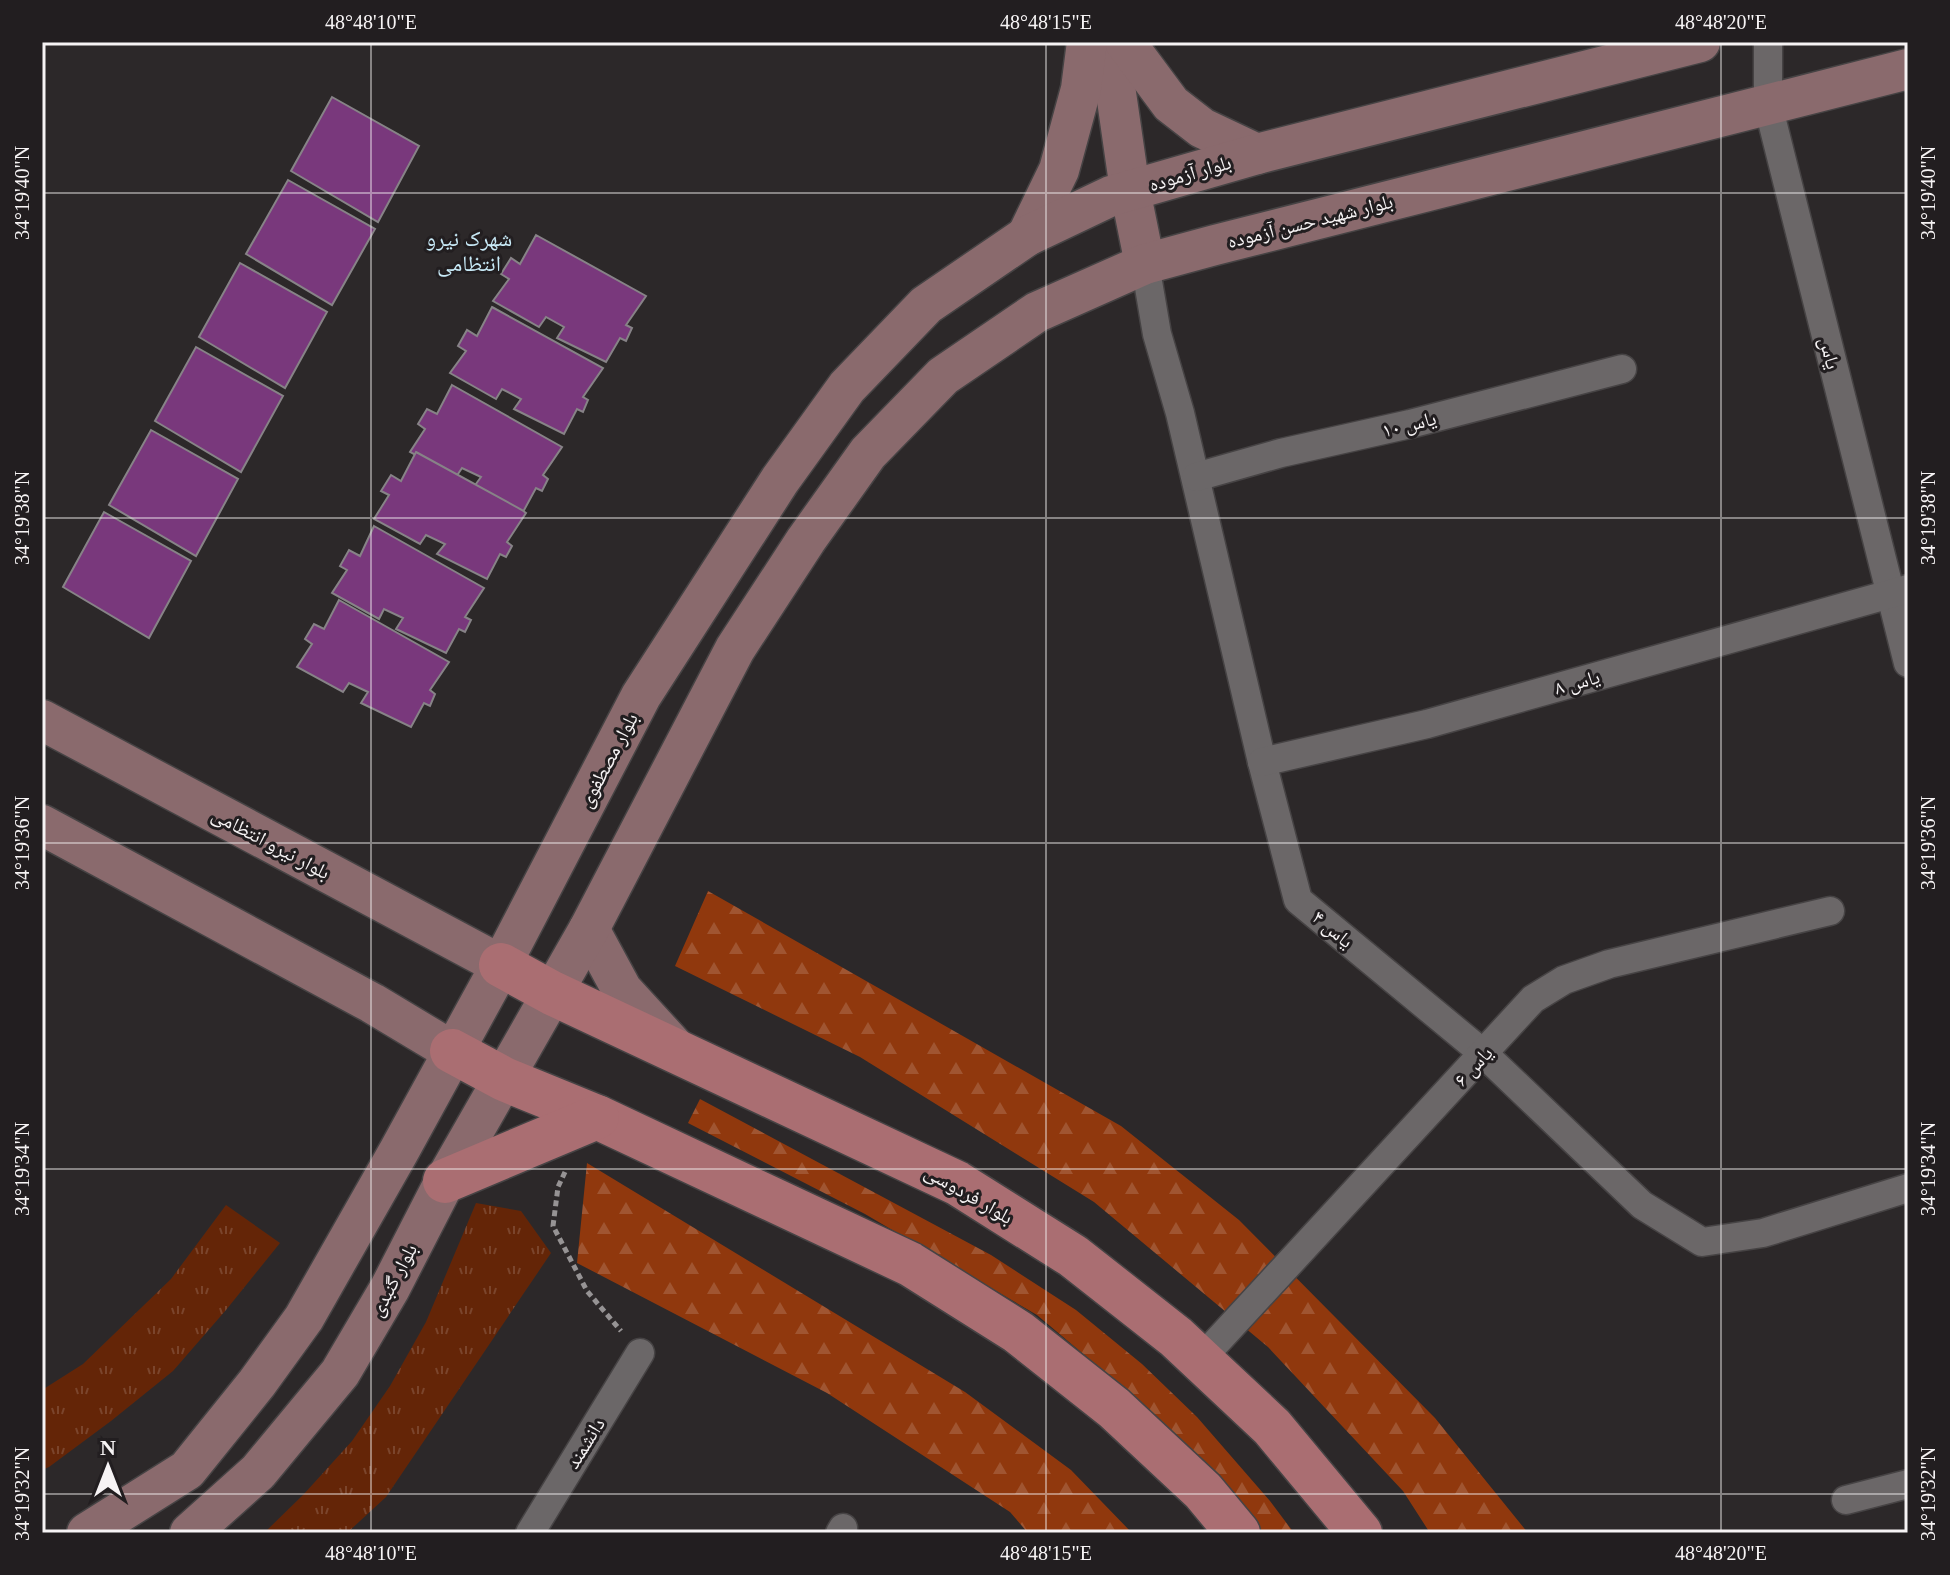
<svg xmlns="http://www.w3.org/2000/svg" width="1950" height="1575" font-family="'Times New Roman','Noto Naskh Arabic',serif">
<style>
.grass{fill:url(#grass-tufts)}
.forest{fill:url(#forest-firs)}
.building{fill:#79387c;stroke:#878387;stroke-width:2}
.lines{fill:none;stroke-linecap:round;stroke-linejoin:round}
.street-casing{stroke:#464344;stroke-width:31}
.secondary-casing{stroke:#464344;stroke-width:43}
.primary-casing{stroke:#464344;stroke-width:47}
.path{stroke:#969394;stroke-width:5;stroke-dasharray:6 4;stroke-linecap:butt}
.street{stroke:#6b6768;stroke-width:28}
.secondary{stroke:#8a6a6d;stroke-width:40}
.primary{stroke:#aa6e72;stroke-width:44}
.ticks{fill:none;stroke:#f6f3f4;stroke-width:2;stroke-opacity:0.45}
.labels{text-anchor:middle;stroke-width:6;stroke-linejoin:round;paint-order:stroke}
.street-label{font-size:20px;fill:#f6f3f4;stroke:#221e20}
.neighbourhood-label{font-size:22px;fill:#c8eaf7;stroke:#221e20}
.neatline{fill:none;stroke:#f6f3f4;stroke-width:3}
.ticks-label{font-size:20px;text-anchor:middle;fill:#f6f3f4}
</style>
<defs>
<pattern id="grass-tufts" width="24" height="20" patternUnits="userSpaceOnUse" patternTransform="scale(2)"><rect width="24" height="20" fill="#642507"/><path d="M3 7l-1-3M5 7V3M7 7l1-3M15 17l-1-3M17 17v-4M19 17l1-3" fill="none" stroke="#7b452c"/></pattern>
<pattern id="forest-firs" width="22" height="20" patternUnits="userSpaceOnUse" patternTransform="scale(2)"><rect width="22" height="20" fill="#90380d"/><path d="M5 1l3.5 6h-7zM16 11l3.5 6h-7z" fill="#a05531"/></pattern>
</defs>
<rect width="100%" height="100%" fill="#2c2829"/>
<g class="grass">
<path d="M476 1203 521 1211 551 1253 386 1497 347 1533H264L304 1494 352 1441 390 1386 426 1322Z"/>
<path d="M226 1205 280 1243 226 1310 173 1371 111 1421 49 1467 42 1470V1390L83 1364 171 1279Z"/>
</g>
<g class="forest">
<path d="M708 891 1121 1126 1239 1220 1435 1418 1528 1533H1430L1403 1491 1268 1347 1094 1202 860 1057 675 966Z"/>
<path d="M700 1099 991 1255 1076 1310 1142 1364 1197 1417 1270 1501 1294 1533H1260L1215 1475 1145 1406 1037 1315 865 1214 688 1123Z"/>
<path d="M587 1163 965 1392 1071 1470 1132 1533H1028L1010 1512 827 1393 577 1263Z"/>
</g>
<g class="building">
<path d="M332 97 419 146 378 222 291 171Z"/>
<path d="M288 180 375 229 332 305 246 254Z"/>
<path d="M536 235 646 296 626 325 632 328 626 341 620 338 606 362 557 338 564 327 546 317 539 327 493 301 509 279 501 274 511 258 520 264Z"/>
<path d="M240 263 327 312 285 388 199 337Z"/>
<path d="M492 307 603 368 583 397 588 400 583 412 577 409 564 434 514 409 521 399 502 389 496 399 450 373 466 351 458 346 467 330 477 336Z"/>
<path d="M196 347 283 396 241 472 155 421Z"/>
<path d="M452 385 562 447 543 475 548 479 542 491 536 488 523 512 473 488 481 477 462 468 456 477 410 452 425 429 418 424 427 409 437 414Z"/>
<path d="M151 430 238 479 196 556 109 505Z"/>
<path d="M416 452 522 510 526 513 507 542 512 546 506 557 500 554 487 579 437 554 445 544 426 535 420 544 374 519 389 495 381 491 391 475 401 481Z"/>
<path d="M104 512 191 561 149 638 63 587Z"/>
<path d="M374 526 484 588 465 617 471 620 465 632 459 629 446 653 396 629 403 618 384 609 379 619 332 593 347 570 340 566 349 550 360 556Z"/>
<path d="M339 600 449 662 430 690 435 694 430 706 424 703 411 727 361 703 368 692 349 683 343 692 297 667 312 644 305 639 314 624 324 629Z"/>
</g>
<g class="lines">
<g class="street-casing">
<g id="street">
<path d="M1768 42V105L1908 663"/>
<path d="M1145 264 1157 334 1180 413 1262 762 1298 900 1484 1054 1642 1205 1702 1242 1763 1233 1908 1188"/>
<path d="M1196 477 1281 453 1410 424 1622 369"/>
<path d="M1262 762 1427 724 1908 589"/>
<path d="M1200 1360 1533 999 1564 980 1609 964 1830 911"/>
<path d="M1846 1500 1908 1484"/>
<path d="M530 1533 640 1353"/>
<path d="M840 1533 843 1528"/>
</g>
</g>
<g class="secondary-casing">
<g id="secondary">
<path d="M1104 42 1114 79 1130 190 1145 264"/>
<path d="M1125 42 1171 104 1202 128 1257 154"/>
<path d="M1027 236 1059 170 1081 89 1087 42"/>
<path d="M42 720 501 965"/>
<path d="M42 825 372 1003 452 1051"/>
<path d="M589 929 622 990 677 1050"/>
<path d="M87 1533 187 1470 257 1383 304 1318 399 1151 501 965 641 696 780 480 847 387 926 305 1027 236 1111 196 1257 154 1700 42"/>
<path d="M190 1533 258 1472 340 1373 390 1288 445 1181 589 929 735 649 806 540 868 453 943 376 1037 312 1145 264 1215 245 1908 69"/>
</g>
</g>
<g class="primary-casing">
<g id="primary">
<path d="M501 965 552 993 957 1183 1073 1256 1176 1337 1272 1427 1360 1533"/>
<path d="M452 1051 504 1079 597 1117 910 1264 1018 1332 1114 1408 1203 1491 1238 1533"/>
<path d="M445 1181 597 1117"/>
</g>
</g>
<path class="path" d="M565 1172 558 1187 553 1226 587 1291 621 1331"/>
<use href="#street" class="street"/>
<use href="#secondary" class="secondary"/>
<use href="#primary" class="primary"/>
</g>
<path class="ticks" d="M371 42V1533M1046 42V1533M1721 42V1533M42 193H1908M42 518H1908M42 843H1908M42 1169H1908M42 1494H1908"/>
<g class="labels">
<g class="street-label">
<text transform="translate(1190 173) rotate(-16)" y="7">بلوار آزموده</text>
<text transform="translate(1310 221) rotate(-14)" y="7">بلوار شهید حسن آزموده</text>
<text transform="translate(1830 353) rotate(76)" y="7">یاس</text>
<text transform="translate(1409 424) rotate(-14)" y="7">یاس ۱۰</text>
<text transform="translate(1577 682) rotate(-16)" y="7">یاس ۸</text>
<text transform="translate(608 760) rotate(-62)" y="7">بلوار مصطفوی</text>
<text transform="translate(271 843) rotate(28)" y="7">بلوار نیرو انتظامی</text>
<text transform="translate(1333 929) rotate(40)" y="7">یاس ۴</text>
<text transform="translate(1473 1066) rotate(-47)" y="7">یاس ۶</text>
<text transform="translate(969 1194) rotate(30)" y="7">بلوار فردوسی</text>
<text transform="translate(393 1280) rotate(-62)" y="7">بلوار گنبدی</text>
<text transform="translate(585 1443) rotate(-58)" y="7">دانشمند</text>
</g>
<g class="neighbourhood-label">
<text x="469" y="246">شهرک نیرو<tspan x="469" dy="25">انتظامی</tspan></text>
</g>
</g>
<rect width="1950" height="1575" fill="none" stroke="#221e20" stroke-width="88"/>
<g transform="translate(108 1467)" stroke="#221e20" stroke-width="6" paint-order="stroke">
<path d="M0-6L14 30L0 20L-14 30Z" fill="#f6f3f4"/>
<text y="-12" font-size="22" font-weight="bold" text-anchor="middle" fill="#f6f3f4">N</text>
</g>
<rect x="44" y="44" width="1862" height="1487" class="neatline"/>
<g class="ticks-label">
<text x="371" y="29">48°48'10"E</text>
<text x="1046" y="29">48°48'15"E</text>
<text x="1721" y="29">48°48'20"E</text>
<text transform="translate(22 193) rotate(-90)" y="7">34°19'40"N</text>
<text transform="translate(1928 193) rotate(-90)" y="7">34°19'40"N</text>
<text transform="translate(22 518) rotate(-90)" y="7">34°19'38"N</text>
<text transform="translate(1928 518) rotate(-90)" y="7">34°19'38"N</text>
<text transform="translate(22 843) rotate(-90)" y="7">34°19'36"N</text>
<text transform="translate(1928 843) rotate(-90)" y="7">34°19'36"N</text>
<text transform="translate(22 1169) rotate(-90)" y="7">34°19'34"N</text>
<text transform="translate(1928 1169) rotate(-90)" y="7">34°19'34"N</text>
<text transform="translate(22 1494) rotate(-90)" y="7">34°19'32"N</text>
<text transform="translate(1928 1494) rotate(-90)" y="7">34°19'32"N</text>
<text x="371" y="1560">48°48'10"E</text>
<text x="1046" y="1560">48°48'15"E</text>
<text x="1721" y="1560">48°48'20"E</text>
</g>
</svg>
